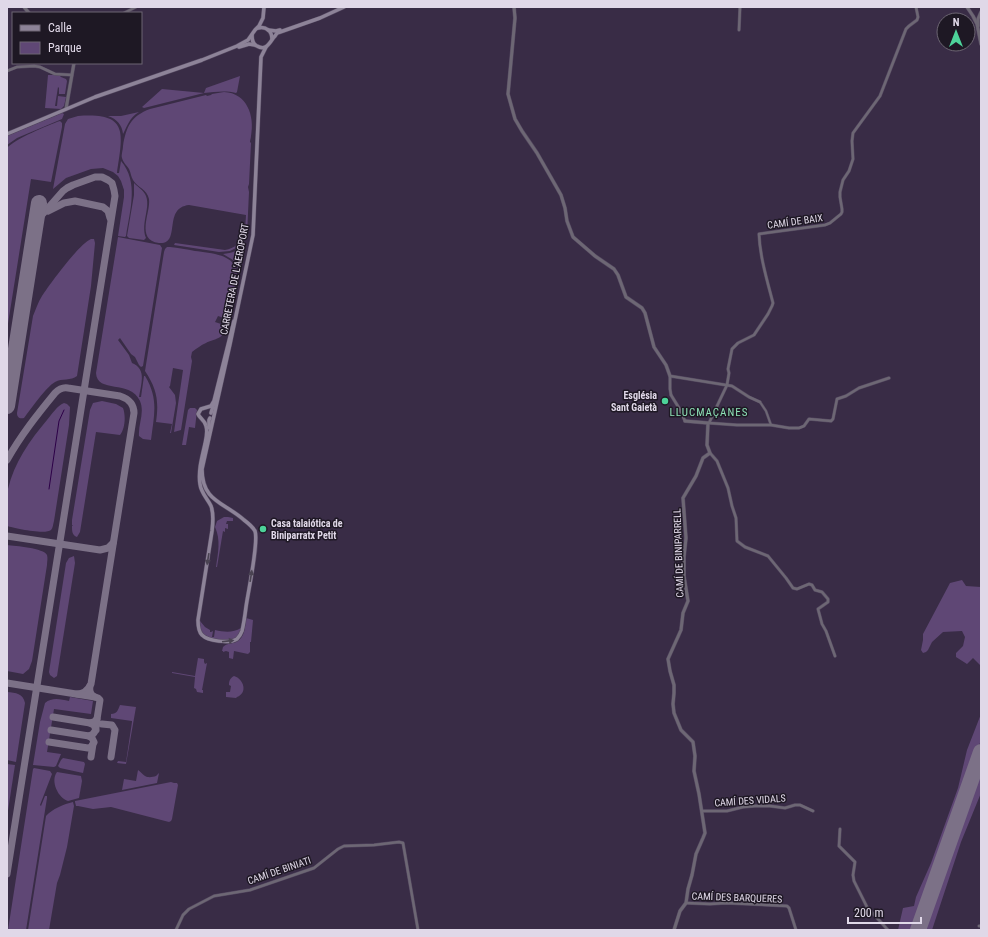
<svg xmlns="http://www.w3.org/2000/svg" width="988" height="937" font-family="'Roboto Condensed',sans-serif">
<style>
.green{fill:#5f4775}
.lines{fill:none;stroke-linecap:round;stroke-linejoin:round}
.stream{stroke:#2c0047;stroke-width:1}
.taxiway{stroke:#7c7187;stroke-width:7}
.runway{stroke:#7c7187;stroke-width:16}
.pedestrian-casing{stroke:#544860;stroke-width:3}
.minor-casing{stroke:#544860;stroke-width:3.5}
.tertiary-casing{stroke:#544860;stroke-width:4}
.secondary-casing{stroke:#544860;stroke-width:4.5}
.pedestrian{stroke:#6d6774;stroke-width:2}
.minor{stroke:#6d6774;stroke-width:2.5}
.tertiary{stroke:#6d6774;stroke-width:3}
.secondary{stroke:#8d8398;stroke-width:3.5}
.oneway{fill:#4a4352}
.poi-dot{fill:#4dd39a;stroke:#1e1824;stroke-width:1.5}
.labels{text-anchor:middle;stroke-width:3;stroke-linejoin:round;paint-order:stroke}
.street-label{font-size:10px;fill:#e0d8e8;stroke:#1e1824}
.poi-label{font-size:10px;font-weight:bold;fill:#e0d8e8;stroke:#1e1824;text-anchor:end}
.neighbourhood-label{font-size:11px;letter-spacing:1px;fill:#8ee1b7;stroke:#1e1824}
</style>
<rect width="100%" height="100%" fill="#392c46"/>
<g class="green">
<path d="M48 75H59V76H60L61 77 66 79 67 81 65 94H59V88L58 87 55 106H57L58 96 66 97 64 106 61 109 45 108Z"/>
<path d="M240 76 237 92 236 93C225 90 215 92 204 93L144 108 142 107 162 89 204 93 206 88Z"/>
<path d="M224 92C247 93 255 116 251 136 251 138 250 140 250 142L251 143 249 184 248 187 249 192 247 235 242 243 238 247 230 251 219 252 174 245 175 243 225 250C245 246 245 232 246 215L189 205C162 208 182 245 159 243 135 240 151 212 149 199 147 189 138 188 133 180 131 177 131 173 129 169 127 166 123 162 122 158 121 155 123 150 123 146 126 127 131 116 150 109L206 95 207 96 211 95 212 94Z"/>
<path d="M139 112C129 118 128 125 123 134 122 125 117 119 108 116H121Z"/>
<path d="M62 113 64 114 62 119 17 138 7 145V136Z"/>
<path d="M78 116C129 112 123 133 117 173H119L121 161C139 182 130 210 126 236L125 237 118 236 124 197V190L121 181 118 176 113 172 103 168 91 169 66 178 53 189 65 124 68 119Z"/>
<path d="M60 121 62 123V127L51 182 31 179 7 330V148C15 139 48 125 60 121Z"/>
<path d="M134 183C138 187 142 189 145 194 152 206 140 223 146 238L144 240 129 238 127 236 134 195Z"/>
<path d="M118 237 160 245 162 248 143 366 141 367 139 365 135 357 131 354 120 338 118 340 129 355 132 363C147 369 141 384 139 397H141L144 376H145C159 399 154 415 151 440L143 439 139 436C138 424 145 413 140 401 130 379 97 394 96 373Z"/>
<path d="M91 239H94L95 243 91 286 77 376C71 381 62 378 55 382 46 387 31 409 24 418 19 419 17 417 17 413L33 316C36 309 38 302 42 296 50 284 79 244 91 239Z"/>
<path d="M244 243 245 244 241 263 238 268 233 260 223 254C232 253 239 251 244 243Z"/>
<path d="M167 247H170C178 248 187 249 195 251 210 253 237 254 237 275 238 280 235 287 234 293L232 294 231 298 232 300 227 319 218 316 215 322 221 324 220 325 223 327C227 339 213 339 206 343 201 345 196 349 192 352L191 357 192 361 181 430 174 432 183 370 173 368 170 386 175 392 170 386 169 387 175 395 176 403 171 433H170L172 424 156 422C159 401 157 389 145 371L164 252 165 249Z"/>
<path d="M102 401 116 404 123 408C126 416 125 429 120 435L96 432 80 532 77 537C72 535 72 531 72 526H73L72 525V520L90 410 93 403Z"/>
<path d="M64 403 67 404 70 407 69 425 54 521C53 524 53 528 51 530 45 535 14 528 7 526 7 516 5 499 8 489 14 463 30 440 47 420 52 414 57 406 64 403Z"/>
<path d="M190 408H195L197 410 195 428 189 427 186 445H182L188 410Z"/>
<path d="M224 517H228L233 518V521H227L226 524H228V529L225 528V532L223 531 217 567H216C218 553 221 540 215 527L217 521Z"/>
<path d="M7 545C15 546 44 548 47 555 48 558 47 562 47 565L32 661 29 669 23 674 7 671Z"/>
<path d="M74 556 75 563 57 676 54 678 50 675 49 672 66 563 69 558Z"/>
<path d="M962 580 966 586 981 587V666L973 658 967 664 956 657V653L963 646 965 637 962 631 943 632 932 642 928 650 926 652 923 653 921 650 923 640V634L950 583Z"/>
<path d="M246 618 253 620 251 642H250V652L248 654 234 651 233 659 229 658V652L226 651 223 652V651H222L223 647C227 643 231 644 236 642 245 638 245 627 246 618Z"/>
<path d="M200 621 205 627 210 630V632H211L213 631 212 637H214L215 630C224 632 233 633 241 628 241 643 223 641 212 638 209 637 206 636 203 634 200 630 200 626 200 621Z"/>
<path d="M198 658 204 659V662L205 664 207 663 202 690H203V693L197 692 196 689 194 688 195 677 172 673V672L195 676Z"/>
<path d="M234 676C244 679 248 693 237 697L236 698 226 697V692H230L231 686 229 685C229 681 230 678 234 676Z"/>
<path d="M7 692C16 693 23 693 25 703L16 762 7 760Z"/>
<path d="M70 697 93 701 91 714 54 709 47 752 61 754 56 766 54 767 33 765 40 722 45 703C52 697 60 699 69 701Z"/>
<path d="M120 705 136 707 126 764 117 763 118 761 126 762 132 722V721L111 718V714C117 714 118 710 120 705Z"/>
<path d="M981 714V740L914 930H898L903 908 914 906 916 897 931 863 958 788 967 750Z"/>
<path d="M63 758 84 762 85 764 83 773 60 768 58 766 61 760Z"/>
<path d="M7 764 15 765 7 817Z"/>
<path d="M981 766V793L961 842 932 930H923Z"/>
<path d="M34 768 50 771 52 774 40 805 41 806 45 796H47V798L26 930H8L33 769Z"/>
<path d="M138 770C141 772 142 774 145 776 148 778 153 777 156 776L159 773 157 783 122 790 124 779 136 781Z"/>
<path d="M57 772 81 776 82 781 79 798 68 801C58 798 50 781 57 772Z"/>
<path d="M171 782 174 783H177L178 785 172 819 171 821 169 822 111 807 93 809 78 806H76L75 802V801Z"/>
<path d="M73 802 74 806 67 847 60 875 57 883 49 930H28L46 816C52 809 64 804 73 802Z"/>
</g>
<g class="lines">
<path class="stream" d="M49 489 59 421 64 410"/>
<g class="taxiway">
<path d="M48 211 64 203 75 201 103 207 108 211 110 218"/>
<path d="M7 460C21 435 37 415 55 393 59 389 63 387 68 388L120 396C129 399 134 404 134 413L91 684C88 690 84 694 77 694"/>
<path d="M7 536 100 550 108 548 113 543"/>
<path d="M7 683 95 697C90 695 89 691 90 686"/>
<path d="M95 697 98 698 100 700 97 719"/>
<path d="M53 717 90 723 94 725 96 730"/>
<path d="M90 723 94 722 97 719C96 726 97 734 89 736L92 738 94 742"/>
<path d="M102 724 112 725 115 730 111 757"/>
<path d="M51 730 89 736"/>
<path d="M49 742 88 748 91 747 93 744"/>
<path d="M91 757 93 744"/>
<path d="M7 874 115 196 114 190 112 183 108 180 102 177H95L73 185 67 188 63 191 41 216 35 226"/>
</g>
<g class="runway">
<path d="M7 406 39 203"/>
<path d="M918 930 981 752"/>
</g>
<g class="pedestrian-casing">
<path id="pedestrian" d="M760 402 766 411 771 425"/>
</g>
<g class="minor-casing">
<g id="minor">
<path d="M124 13 136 7"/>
<path d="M739 30 740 7"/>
<path d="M7 71 17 67 34 66 40 67 55 74 72 75"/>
<path d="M671 395 670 389V376L732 386 749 397 760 402"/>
<path d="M671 395 679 408 685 421"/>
<path d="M709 423 727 385 729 373 728 369 732 349 738 343 754 335 768 314 772 306 773 303C767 280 760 257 759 234L825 225 830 223 841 214 842 212V209L840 197V192L843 180 849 171 853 159 852 141 853 133 880 96 906 29 909 26 917 20 918 17 916 7"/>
<path d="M709 423 737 425H771L789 428H799L804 426 809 419 831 421 833 419 837 399 846 396 859 388 889 378"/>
<path d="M710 453 717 461 728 488 732 506 736 518 737 541 745 547 768 556 786 578 793 588 797 589 809 584 812 585 815 590 822 592 828 599V602L818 609 822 624 826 631 835 656"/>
<path d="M702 811H727L743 807 755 806H770L785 808 795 805H800L813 811"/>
<path d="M840 829 839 846 855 862 853 875 854 881 867 907 888 930"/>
<path d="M686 903 710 904 726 903 787 906 789 908 796 930"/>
<path d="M979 926H981"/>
<path d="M176 930 183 915 189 909 214 896 250 890 314 868 338 849 344 846 374 845 399 842 403 843 418 930"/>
</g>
</g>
<g class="tertiary-casing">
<g id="tertiary">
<path d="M24 7 29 13"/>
<path d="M514 7 515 18 508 94 515 119 522 131 537 153 561 195 565 208 567 221 573 237 595 256 614 269 618 275 626 297 642 308 645 313 654 347 666 365 670 376"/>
<path d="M967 7 973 16 977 24 981 44"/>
<path d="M978 26V19L981 12"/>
<path d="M66 109 74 63"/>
<path d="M674 930 680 911 686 903 688 889 692 875 696 854 703 838 705 833 699 794 694 771 695 756 693 742 681 730 674 713 673 704 674 693V685L670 671 668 659 681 630 683 613 688 601 684 576V557L686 538 683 498 696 476 703 458 710 453 707 445 708 423 685 421"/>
</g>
</g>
<g class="secondary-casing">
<g id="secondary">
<path d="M258 28C266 26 272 31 272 39"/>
<path d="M268 30 276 31 280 30"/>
<path d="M252 35C252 39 252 44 257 46 267 52 270 41 275 36 277 33 277 33 280 32L320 18 344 7"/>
<path d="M239 47 249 44 255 45"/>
<path d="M7 134 95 97 202 60 237 46 248 40 255 30 259 26 263 18 264 7"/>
<path d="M234 321 214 401 211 406 201 409 198 414C200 419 205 420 206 426 208 432 206 439 205 444 202 457 198 471 200 484 201 493 207 498 211 506 214 514 213 523 212 531L198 620C198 625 198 631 202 635 208 641 229 644 237 639 239 637 241 634 242 631 244 623 245 615 246 607 248 592 259 542 255 531 252 526 248 523 244 520 224 502 202 502 202 469L230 344 253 235 261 57 266 47"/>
<path d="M211 413 214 403"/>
<path d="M209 428V420L210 418"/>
</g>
</g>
<use href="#pedestrian" class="pedestrian"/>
<use href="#minor" class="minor"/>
<use href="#tertiary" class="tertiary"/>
<use href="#secondary" class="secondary"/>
</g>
<defs><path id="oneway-solid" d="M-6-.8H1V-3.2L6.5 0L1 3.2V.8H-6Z"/></defs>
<g class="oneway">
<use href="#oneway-solid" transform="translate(208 559) rotate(99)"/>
<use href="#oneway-solid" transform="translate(251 576) rotate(-81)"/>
<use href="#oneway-solid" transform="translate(228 641) rotate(-7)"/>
</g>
<g class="poi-dot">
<circle cx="665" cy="401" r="4"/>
<circle cx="263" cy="529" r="4"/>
</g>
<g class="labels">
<g class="street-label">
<text transform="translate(795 221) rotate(-8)" y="4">CAMÍ DE BAIX</text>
<text transform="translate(234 279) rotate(-79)" y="4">CARRETERA DE L'AEROPORT</text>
<text transform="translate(678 553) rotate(-92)" y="4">CAMÍ DE BINIPARRELL</text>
<text transform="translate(750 800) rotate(-4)" y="4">CAMÍ DES VIDALS</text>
<text transform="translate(279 870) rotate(-19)" y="4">CAMÍ DE BINIATI</text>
<text transform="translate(737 897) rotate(2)" y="4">CAMÍ DES BARQUERES</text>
</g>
<g class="poi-label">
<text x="657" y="399">Església<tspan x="657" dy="12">Sant Gaietà</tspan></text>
<text x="271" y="527" text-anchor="start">Casa talaiótica de<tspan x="271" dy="12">Biniparratx Petit</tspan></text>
</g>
<g class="neighbourhood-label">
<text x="709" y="416">LLUCMAÇANES</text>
</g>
</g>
<rect width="988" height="937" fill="none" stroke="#e0d8e8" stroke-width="16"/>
<rect x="12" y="12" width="130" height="52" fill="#1e1824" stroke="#6c6572"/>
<rect x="20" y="25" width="20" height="6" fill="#8d8398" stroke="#6c6572"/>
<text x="48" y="32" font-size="12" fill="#e0d8e8">Calle</text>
<rect x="20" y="42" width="20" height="12" fill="#5f4775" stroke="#6c6572"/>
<text x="48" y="52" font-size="12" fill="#e0d8e8">Parque</text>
<g transform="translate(956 32)"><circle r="19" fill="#1e1824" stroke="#6c6572"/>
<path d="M0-3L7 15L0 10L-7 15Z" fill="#4dd39a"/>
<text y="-6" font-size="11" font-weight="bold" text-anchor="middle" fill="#e0d8e8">N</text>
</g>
<path d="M848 917v6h73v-6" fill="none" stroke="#e0d8e8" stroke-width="2"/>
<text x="854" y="917" font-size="12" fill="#e0d8e8" stroke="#1e1824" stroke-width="3" paint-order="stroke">200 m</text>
</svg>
